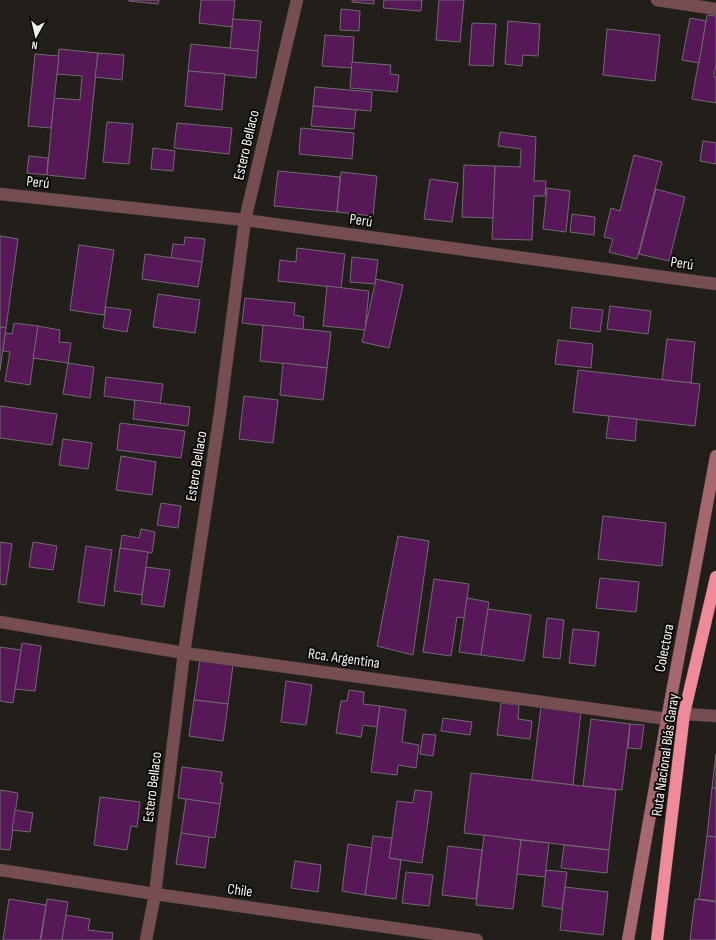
<svg xmlns="http://www.w3.org/2000/svg" width="716" height="940" font-family="'Sofia Sans Condensed',sans-serif">
<style>
.building{fill:#561857;stroke:#706b70}
.lines{fill:none;stroke-linecap:round;stroke-linejoin:round}
.street-casing{stroke:#3f3c38;stroke-width:13}
.secondary-casing{stroke:#3f3c38;stroke-width:13}
.highway-casing{stroke:#3f3c38;stroke-width:13}
.street{stroke:#764e52;stroke-width:12}
.secondary{stroke:#a7676e;stroke-width:12}
.highway{stroke:#ef8b98;stroke-width:12}
.labels{text-anchor:middle;stroke-width:4;stroke-linejoin:round;paint-order:stroke}
.street-label{font-size:15px;fill:#f3f1ed;stroke:#0a0907}
</style>
<rect width="100%" height="100%" fill="#221f1a"/>
<g class="building">
<path d="M129 0H159L158 4 129 1Z"/>
<path d="M201 0H235L232 27 199 23Z"/>
<path d="M352 0H374V4L352 2Z"/>
<path d="M384 0H422L421 11 383 8Z"/>
<path d="M439 0H464L460 42 436 40Z"/>
<path d="M341 9 360 11 359 31 340 30Z"/>
<path d="M707 15 716 16V64L714 77H716V103L692 99Z"/>
<path d="M690 18 706 21 699 63 682 60Z"/>
<path d="M233 19 261 21 258 51 230 48Z"/>
<path d="M508 21 540 24 538 56 523 55 522 66 505 64Z"/>
<path d="M472 23 496 24 493 66 469 65Z"/>
<path d="M607 29 660 35 655 81 603 75Z"/>
<path d="M325 35 354 37 352 68 322 66Z"/>
<path d="M191 44 258 51 256 78 188 71Z"/>
<path d="M59 49 98 53 85 179 47 175 54 98 80 100 82 76 57 74Z"/>
<path d="M98 53 124 55 122 80 95 77Z"/>
<path d="M35 54 59 56 51 128 28 126Z"/>
<path d="M352 62 391 65 390 74 399 75 397 92 350 88Z"/>
<path d="M188 71 225 74 222 110 185 106Z"/>
<path d="M315 87 372 92 371 111 313 106Z"/>
<path d="M313 106 356 110 354 129 311 126Z"/>
<path d="M107 122 133 124 129 164 103 162Z"/>
<path d="M177 123 232 128 229 154 174 148Z"/>
<path d="M301 128 354 133 352 159 299 154Z"/>
<path d="M500 132 536 137 534 181H546L545 196H534L532 240 492 239 495 166 520 167 521 149 498 146Z"/>
<path d="M703 141 716 143V164L700 161Z"/>
<path d="M153 148 175 151 173 171 151 169Z"/>
<path d="M634 155 662 162 637 259 609 252 613 239 604 237 611 208 620 211Z"/>
<path d="M29 156 48 158 47 175 27 173Z"/>
<path d="M464 165 495 166 493 218 462 217Z"/>
<path d="M278 171 340 177 337 212 274 206Z"/>
<path d="M341 172 377 176 373 216 337 212Z"/>
<path d="M430 179 458 183 452 222 424 219Z"/>
<path d="M547 188 570 191 566 232 543 229Z"/>
<path d="M656 189 685 197 669 261 639 254Z"/>
<path d="M572 214 595 217 594 235 570 232Z"/>
<path d="M0 236 18 239 6 328 0 327Z"/>
<path d="M185 237 205 239 202 262 171 258 173 244 184 245Z"/>
<path d="M79 245 114 250 104 315 70 310Z"/>
<path d="M297 248 345 254 341 288 278 281 280 260 296 262Z"/>
<path d="M145 254 202 262 198 287 142 279Z"/>
<path d="M352 257 378 260 375 284 350 282Z"/>
<path d="M376 279 403 285 389 348 362 342Z"/>
<path d="M327 286 369 291 365 330 323 326Z"/>
<path d="M158 294 200 300 195 333 153 327Z"/>
<path d="M245 298 295 303 294 315 304 317 303 330 242 323Z"/>
<path d="M610 306 651 311 648 334 607 329Z"/>
<path d="M106 307 131 310 127 332 103 328Z"/>
<path d="M572 307 603 310 600 332 570 328Z"/>
<path d="M14 323 38 326 30 385 5 381 10 352 3 351 5 333 12 334Z"/>
<path d="M263 325 331 332 327 368 260 361Z"/>
<path d="M38 326 60 330 59 342 71 343 68 363 33 358Z"/>
<path d="M0 327 6 328 0 370Z"/>
<path d="M667 339 695 342 691 383 662 380Z"/>
<path d="M558 340 593 344 591 368 555 364Z"/>
<path d="M68 363 94 367 90 398 63 394Z"/>
<path d="M283 363 327 368 323 400 280 395Z"/>
<path d="M578 370 700 384 695 426 573 412Z"/>
<path d="M106 377 163 384 160 404 104 396Z"/>
<path d="M244 396 278 400 273 443 239 439Z"/>
<path d="M135 400 190 407 188 426 133 419Z"/>
<path d="M0 406 57 414 52 445 0 438Z"/>
<path d="M609 416 637 419 635 441 606 438Z"/>
<path d="M120 423 185 431 181 458 117 450Z"/>
<path d="M63 439 92 443 88 469 59 465Z"/>
<path d="M121 456 156 462 152 495 116 490Z"/>
<path d="M161 503 181 506 178 528 157 525Z"/>
<path d="M603 516 666 523 662 566 598 559Z"/>
<path d="M141 529 155 532 152 553 120 548 122 535 139 538Z"/>
<path d="M398 536 429 541 413 655 377 646Z"/>
<path d="M0 542 12 544 6 585 0 584Z"/>
<path d="M33 542 57 546 53 570 29 567Z"/>
<path d="M86 546 112 550 104 606 78 602Z"/>
<path d="M120 548 148 552 142 595 114 591Z"/>
<path d="M146 567 170 570 164 607 141 604Z"/>
<path d="M600 578 639 582 636 612 596 608Z"/>
<path d="M434 579 469 584 464 618 457 617 451 656 423 652Z"/>
<path d="M467 598 489 602 481 655 459 652Z"/>
<path d="M488 609 531 615 524 661 481 655Z"/>
<path d="M547 618 564 620 560 659 543 657Z"/>
<path d="M573 629 599 632 595 666 569 663Z"/>
<path d="M22 643 41 646 35 691 15 689Z"/>
<path d="M0 647 21 650 13 703 0 701Z"/>
<path d="M200 660 233 665 228 704 194 700Z"/>
<path d="M286 681 312 685 306 725 281 722Z"/>
<path d="M349 690 364 692 363 704 380 706 377 727 363 725 361 737 336 733 341 701H347Z"/>
<path d="M194 700 228 704 223 741 189 736Z"/>
<path d="M501 703 519 705 518 719 532 721 530 739 497 735Z"/>
<path d="M380 706 406 710 402 742 419 745 416 768 398 765 397 775 371 772Z"/>
<path d="M541 707 581 711 573 785 532 780Z"/>
<path d="M443 718 472 722 470 735 441 731Z"/>
<path d="M591 719 630 724 622 790 583 786Z"/>
<path d="M630 724 644 725 641 749 628 748Z"/>
<path d="M423 734 436 735 433 756 420 754Z"/>
<path d="M716 754V788H712Z"/>
<path d="M182 767 222 772 220 783H223L220 804 178 798Z"/>
<path d="M471 773 616 790 609 850 464 833Z"/>
<path d="M712 788H716V837L707 836Z"/>
<path d="M0 790 18 793 10 850 0 849Z"/>
<path d="M415 790 432 792 422 863 389 858 397 801 413 803Z"/>
<path d="M100 797 140 802 137 827 131 826 127 850 94 845Z"/>
<path d="M186 799 220 804 215 838 181 833Z"/>
<path d="M15 810 33 813 30 832 12 830Z"/>
<path d="M181 833 209 837 205 868 176 864Z"/>
<path d="M484 835 521 840 513 909 476 905Z"/>
<path d="M373 836 392 838 389 858 401 860 396 899 365 895Z"/>
<path d="M707 836 716 837V901L699 899Z"/>
<path d="M521 840 549 843 545 877 517 874Z"/>
<path d="M348 844 372 848 365 895 342 891Z"/>
<path d="M564 845 609 850 607 873 561 868Z"/>
<path d="M448 846 482 850 476 899 442 895Z"/>
<path d="M295 861 321 865 318 892 291 888Z"/>
<path d="M546 870 567 872 562 909 542 906Z"/>
<path d="M406 872 433 875 429 906 402 903Z"/>
<path d="M565 887 608 892 603 935 560 930Z"/>
<path d="M9 899 46 905 40 940H3Z"/>
<path d="M47 899 68 902 62 940H41Z"/>
<path d="M695 899 716 902V940H690Z"/>
<path d="M66 915 90 919 88 930 113 933 112 940H62Z"/>
</g>
<g class="lines">
<g class="street-casing">
<g id="street">
<path d="M657 0 716 9"/>
<path d="M0 194 245 220 716 284"/>
<path d="M0 622 184 653 667 719 684 714 716 716"/>
<path d="M0 870 155 894 477 940"/>
<path d="M146 940 155 894 184 653 220 413 245 220 297 0"/>
</g>
</g>
<g class="secondary-casing">
<path id="secondary" d="M628 940 667 719 716 456"/>
</g>
<g class="highway-casing">
<path id="highway" d="M657 940 684 714 716 577"/>
</g>
<use href="#street" class="street"/>
<use href="#secondary" class="secondary"/>
<use href="#highway" class="highway"/>
</g>
<g class="labels">
<g class="street-label">
<text transform="translate(246 145) rotate(-77)" y="5">Estero Bellaco</text>
<text transform="translate(38 182) rotate(6)" y="5">Perú</text>
<text transform="translate(361 220) rotate(8)" y="5">Perú</text>
<text transform="translate(682 263) rotate(8)" y="5">Perú</text>
<text transform="translate(196 466) rotate(-81)" y="5">Estero Bellaco</text>
<text transform="translate(664 648) rotate(-79)" y="5">Colectora</text>
<text transform="translate(344 658) rotate(8)" y="5">Rca. Argentina</text>
<text transform="translate(665 755) rotate(-82)" y="5">Ruta Nacional Blás Garay</text>
<text transform="translate(152 787) rotate(-83)" y="5">Estero Bellaco</text>
<text transform="translate(240 890) rotate(8)" y="5">Chile</text>
</g>
</g>
<g transform="translate(36 36) rotate(188)" stroke="#0a0907" stroke-width="3" paint-order="stroke">
<path d="M0-3L7 15L0 10L-7 15Z" fill="#f3f1ed"/>
<text y="-6" font-size="11" font-weight="bold" text-anchor="middle" fill="#f3f1ed">N</text>
</g>
</svg>
